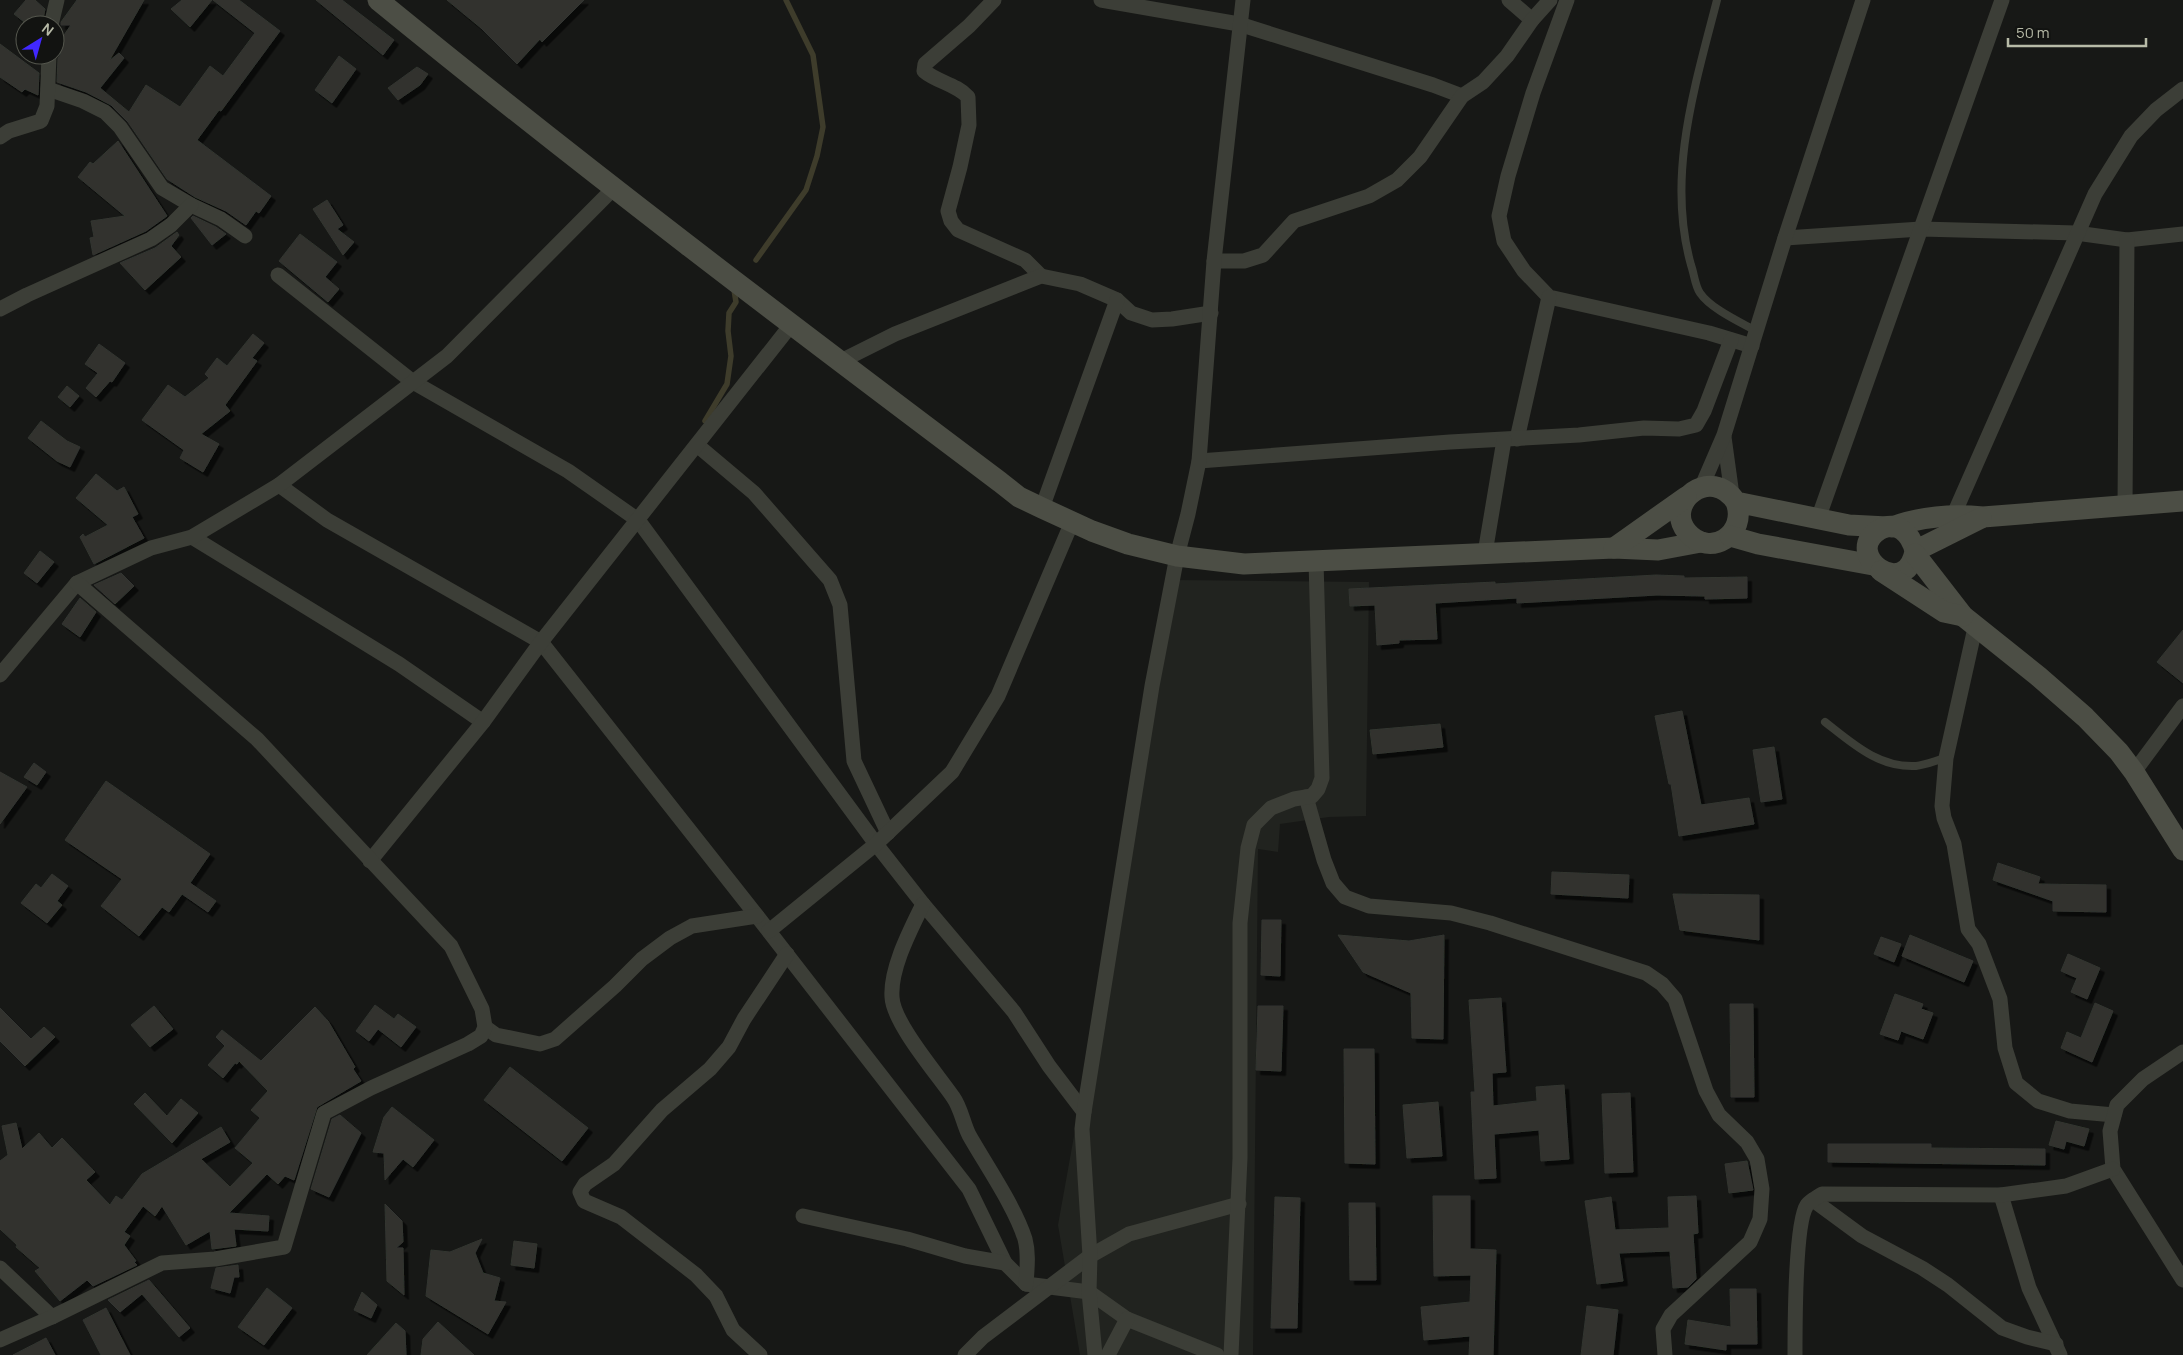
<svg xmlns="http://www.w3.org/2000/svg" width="2183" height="1355" font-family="Manrope,sans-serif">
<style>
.built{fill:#21231f}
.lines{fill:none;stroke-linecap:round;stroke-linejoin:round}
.stream{stroke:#3e3c2b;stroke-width:5.5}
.building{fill:#31332e;stroke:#323530;filter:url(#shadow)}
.lane{stroke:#3c3e37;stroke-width:8}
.street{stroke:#3c3e37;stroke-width:15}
.secondary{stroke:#4c4e45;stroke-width:21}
</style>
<defs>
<filter id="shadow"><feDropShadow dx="4.5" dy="4.5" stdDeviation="0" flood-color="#0009"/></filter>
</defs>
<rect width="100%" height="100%" fill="#171816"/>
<path class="built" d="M1174 580 1369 582 1366 816 1329 817 1280 824 1278 852 1258 849 1253 1355H1080L1058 1225Z"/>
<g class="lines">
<g class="stream">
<path d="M756 260 806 190 817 156 823 127 813 55 786 0"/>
<path d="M705 421 727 384 731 356 728 331 729 313 736 302 734 290"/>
</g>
</g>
<g class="building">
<path d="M26 0H35L45 9 42 25H28L14 14Z"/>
<path d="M77 0H144L109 61 119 53 124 58 100 88 129 112 146 85 180 107 210 66 223 76 255 33 213 0H239L280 31 221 111 219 110 197 140 271 196 259 213 256 211 246 225 226 211 195 197 167 179 128 122 111 105 86 92 57 82 58 58 61 54 55 48 71 25H61V22Z"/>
<path d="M182 0H212L190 27 171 9Z"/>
<path d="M316 0H342L394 40 383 55Z"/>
<path d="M447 0H584L542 42 540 39 517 64 481 28Z"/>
<path d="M0 44 39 73 38 95 25 89 22 92 0 77Z"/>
<path d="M339 56 356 69 332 103 315 90Z"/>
<path d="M417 67 428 74 420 85 398 100 388 88Z"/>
<path d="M118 141 167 216 146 231 93 255 90 238 94 237 91 221 125 216 78 177 90 162 93 164Z"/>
<path d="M327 200 343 225 337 229 354 242 343 255 313 209Z"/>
<path d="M193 216 216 227 226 234 212 245 191 218Z"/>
<path d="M177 232 179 235 171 246 181 257 145 290 120 263 155 248Z"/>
<path d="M300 234 337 262 325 277 339 289 328 302 279 261Z"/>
<path d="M253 334 264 343 252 358 257 361 225 405 230 411 201 434 219 444 203 472 180 458 184 450 142 420 168 385 185 397 209 378 205 374 217 358 227 366Z"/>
<path d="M99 344 125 363 112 382 110 381 96 397 86 388 98 373 85 364Z"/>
<path d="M67 386 79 396 70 407 58 397Z"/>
<path d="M41 421 67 441 80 447 70 467 57 461 28 438Z"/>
<path d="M96 474 117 491 124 487 138 514 132 517 144 538 94 564 80 537 83 534 85 537 108 525 76 498Z"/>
<path d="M40 551 54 562 37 583 24 573Z"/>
<path d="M121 573 134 586 115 604 94 585Z"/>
<path d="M1656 575 1684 576V578L1747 577V598L1705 599V596L1657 595 1517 603V598L1435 603 1437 639 1399 640V643L1377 645 1375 605 1350 606 1349 589 1495 582V584Z"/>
<path d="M80 598 96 612 80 637 62 624Z"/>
<path d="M2183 630V683L2157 662Z"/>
<path d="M1682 711 1701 805 1749 798 1754 824 1679 836 1671 784H1669L1655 716Z"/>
<path d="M1440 724 1443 747 1373 754 1370 730Z"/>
<path d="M1774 747 1782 799 1761 802 1753 750Z"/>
<path d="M34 763 46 772 37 785 24 777Z"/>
<path d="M0 772 27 787 0 824Z"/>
<path d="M106 781 210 854 190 883 216 901 208 912 182 894 169 912 162 907 139 936 101 906 122 879 65 840Z"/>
<path d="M1998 863 2040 877 2038 884 2106 885V912L2053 911V901L1993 880Z"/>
<path d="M1552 872 1629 875 1628 898 1551 894Z"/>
<path d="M52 874 68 886 57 901 62 905 47 923 21 903 36 884 41 888Z"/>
<path d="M1673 894 1759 895V940L1680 930Z"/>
<path d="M1262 920H1281L1280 976 1261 975Z"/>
<path d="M1338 935 1409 941 1444 935 1443 1039 1412 1038 1411 993 1363 972Z"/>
<path d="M1910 935 1973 961 1964 982 1902 956Z"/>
<path d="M1881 937 1901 944 1894 962 1874 954Z"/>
<path d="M2068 954 2100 968 2087 999 2071 992 2077 978 2061 971Z"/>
<path d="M1895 994 1923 1004 1921 1009 1933 1013 1923 1039 1901 1031 1898 1040 1880 1034Z"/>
<path d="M1501 998 1506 1072 1492 1073 1493 1106 1537 1101 1536 1087 1564 1085 1569 1159 1541 1161 1539 1130 1494 1134 1496 1178 1475 1179 1471 1092H1475L1469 1000Z"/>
<path d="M2095 1003 2113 1011 2092 1062 2061 1048 2067 1032 2081 1038Z"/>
<path d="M1730 1004H1753L1754 1097H1731Z"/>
<path d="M375 1005 394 1019 398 1014 416 1027 401 1047 378 1029 369 1041 356 1031Z"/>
<path d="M154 1006 173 1029 150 1047 131 1025Z"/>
<path d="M1258 1006H1283L1281 1071 1256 1070Z"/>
<path d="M315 1007 328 1021 355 1067 353 1069 361 1081 317 1107 294 1180 285 1176 278 1184 267 1174 229 1213 269 1216 268 1231 234 1229 236 1246 212 1249 210 1231 186 1245 162 1206 155 1216 143 1206 124 1232 130 1236 124 1245 136 1261 134 1262 137 1265 93 1286 87 1280 60 1301 35 1271 40 1268 16 1247 17 1245 0 1229V1161L8 1155 2 1126 16 1123 22 1149 39 1133 52 1148 62 1138 95 1172 86 1180 110 1205 116 1196 122 1200 142 1174 221 1127 230 1142 201 1159 230 1187 253 1163 235 1148 260 1118 251 1110 268 1091 239 1061 237 1064 235 1063 223 1078 208 1065 225 1046 216 1037 222 1030 261 1061Z"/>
<path d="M0 1008 31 1039 44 1027 55 1037 25 1066 0 1041Z"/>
<path d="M1344 1049H1374L1375 1164 1345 1163Z"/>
<path d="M510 1067 588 1128 562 1161 484 1100Z"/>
<path d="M145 1093 167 1116 181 1099 198 1113 172 1143 134 1104Z"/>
<path d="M1630 1093 1633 1172 1605 1173 1602 1094Z"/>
<path d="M1438 1102 1442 1156 1407 1158 1403 1105Z"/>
<path d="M392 1107 434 1140 413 1167 403 1159 385 1180 384 1153 373 1152 384 1117Z"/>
<path d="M340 1115 361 1133 329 1197 311 1189 332 1119Z"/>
<path d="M2056 1121 2089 1129 2084 1146 2066 1141 2064 1149 2049 1145Z"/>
<path d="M1828 1144H1931V1148L2045 1149V1165L1828 1162Z"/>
<path d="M1747 1161 1753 1190 1729 1193 1725 1164Z"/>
<path d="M1433 1196H1470V1249L1496 1250 1493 1355H1469L1470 1336 1424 1340 1421 1307 1470 1302 1471 1275 1434 1276Z"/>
<path d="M1696 1196 1698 1233 1693 1234 1696 1279 1688 1287 1673 1288 1670 1251 1619 1253 1623 1281 1597 1284 1585 1201 1611 1197 1615 1230 1669 1228 1668 1197Z"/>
<path d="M1275 1197 1300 1198 1297 1328H1271Z"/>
<path d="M1349 1203H1375L1376 1280H1350Z"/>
<path d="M385 1204 402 1221 403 1242 396 1248H403L404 1295 387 1281Z"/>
<path d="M482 1239 475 1253 483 1273 500 1278 494 1301 506 1302 488 1334 426 1296 431 1250 450 1252Z"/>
<path d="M514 1241 537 1244 534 1268 511 1265Z"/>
<path d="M238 1265 239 1277H234L230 1293 211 1288 216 1268Z"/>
<path d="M149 1280 190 1328 179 1337 142 1294 120 1312 108 1300Z"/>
<path d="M267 1288 292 1308 264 1345 238 1327Z"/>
<path d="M1730 1289H1756L1757 1344H1726V1350L1685 1344 1688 1320 1731 1327Z"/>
<path d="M362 1292 377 1305 371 1318 354 1310Z"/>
<path d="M1587 1306 1618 1310 1613 1355H1581Z"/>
<path d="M106 1308 130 1355H101L83 1320Z"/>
<path d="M438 1322 474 1355H421L423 1339Z"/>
<path d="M396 1323 405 1331 406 1355H367Z"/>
<path d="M46 1338 55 1355H13Z"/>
</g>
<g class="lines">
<g class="lane">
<path d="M1717 0C1695 86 1666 176 1691 265 1694 273 1695 286 1700 293 1711 309 1740 322 1756 331"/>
<path d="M1825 722C1853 744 1879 768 1916 766 1926 765 1937 760 1946 758"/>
</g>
<g class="street">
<path d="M994 0 969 26 925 64 924 71C937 82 956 84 968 97L969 125 960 167 948 211 951 221 958 230 1025 260 1041 276"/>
<path d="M1101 0 1239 24 1433 85 1462 96"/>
<path d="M1509 0 1532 20"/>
<path d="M1567 0 1533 93 1508 176 1499 216 1504 241 1524 271 1549 297 1709 333 1752 346"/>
<path d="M51 25 57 0"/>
<path d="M48 89 83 101 105 112 120 127 162 188 191 205 221 219 245 236"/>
<path d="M0 137 9 131 41 121 47 106 49 55"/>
<path d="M1785 238 1921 229 2076 233 2127 240 2183 234"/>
<path d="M1214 261H1244L1263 255 1294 221 1369 196 1397 180 1420 157 1462 96 1483 82 1507 56 1532 20 1550 0"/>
<path d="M278 275 413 382 568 471 638 520 876 844 923 904 1014 1012 1049 1066 1084 1112"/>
<path d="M0 309 27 295 151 239 171 225 191 205"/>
<path d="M839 362 895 334 1041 276 1080 284 1117 300 1131 313 1152 320 1172 319 1211 313"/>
<path d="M1724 437 1732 495"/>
<path d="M1517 439 1549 297"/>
<path d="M697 445 754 493 830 580 840 605 854 761 888 833"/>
<path d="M1199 461 1450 442 1579 435 1644 428 1679 429 1696 425 1704 411 1731 340"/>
<path d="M279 485 327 520 541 642 757 916 969 1189 1005 1263 1026 1284 1089 1292 1127 1319 1217 1355"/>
<path d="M1702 486 1724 435 1785 238 1863 0"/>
<path d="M2125 506 2127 240"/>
<path d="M1042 508 1117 300"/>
<path d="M1954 514 2095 194 2131 136 2156 110 2183 89"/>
<path d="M1818 519 2002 0"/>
<path d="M192 537 399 664 483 722"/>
<path d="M1485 553 1504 440"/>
<path d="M1975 628 1946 758 1942 806 1944 818 1954 844 1968 929 1979 944 2000 999 2005 1048 2016 1083 2038 1101 2070 1111 2114 1115"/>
<path d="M0 675 77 583 151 548 192 537 279 485 447 356 614 188"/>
<path d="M2134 772 2183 706"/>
<path d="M1306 797 1324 860 1333 883 1345 897 1369 906 1451 913 1490 923 1646 973 1662 984 1675 999 1706 1091 1719 1115 1747 1142 1757 1159 1762 1189 1760 1219 1750 1242 1671 1315 1663 1329 1665 1355"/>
<path d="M370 861 483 722 541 642 791 325"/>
<path d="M923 904C911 929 890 968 892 997 893 1023 938 1075 953 1097 961 1108 963 1123 969 1135 986 1165 1015 1207 1025 1239 1029 1254 1027 1269 1026 1284"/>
<path d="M769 931 876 844 952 772 998 696 1072 522"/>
<path d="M485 1027 496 1035 540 1044 555 1039 615 986 642 959 670 938 692 926 757 916"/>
<path d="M2183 1052 2143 1079 2117 1105 2110 1131 2113 1169 2183 1280"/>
<path d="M2001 1195 2029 1288 2060 1355"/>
<path d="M1813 1200 1862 1236 1922 1268 1948 1285 2002 1328 2027 1337 2056 1344"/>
<path d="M803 1216 907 1239 965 1256 1005 1263"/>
<path d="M0 1268 52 1317"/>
<path d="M0 1340 52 1317 162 1263 215 1259 284 1247 324 1113 371 1088 468 1044 481 1036 485 1027 482 1009 451 946 257 739 77 583"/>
<path d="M760 1355 733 1330 716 1296 696 1275 621 1217 584 1201 580 1192 585 1184 614 1164 662 1110 710 1069 729 1047 744 1019 787 954"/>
<path d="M965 1355 983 1337 1090 1256 1129 1234 1239 1204"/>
<path d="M1095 1355 1089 1292 1090 1256 1082 1129 1084 1112 1152 686 1177 556 1188 514 1199 461 1214 261 1243 0"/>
<path d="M1108 1355 1127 1319"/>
<path d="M1231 1355 1240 1158V923L1248 848 1254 825 1271 808 1294 799 1312 796 1318 789 1322 778 1316 561"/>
<path d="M1795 1355C1795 1330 1795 1222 1807 1205 1810 1201 1818 1197 1822 1194L2001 1195 2066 1186 2113 1169"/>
</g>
<g class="secondary">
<path d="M378 0C581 166 791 325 1000 482L1019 497 1042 508 1092 531 1128 544 1177 556 1244 564 1614 548 1658 550 1701 542"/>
<path d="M1736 502C1748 534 1710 559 1687 532 1663 503 1711 464 1736 502L1849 525 1887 527"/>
<path d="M1892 527C1922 516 1952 514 1983 517L2183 501"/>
<path d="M1730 536 1758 544 1873 565"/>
<path d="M1614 548 1686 497"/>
<path d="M1915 551C1911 534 1897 519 1879 530 1841 554 1906 602 1915 551L1981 518"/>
<path d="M1915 554 1963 616 2038 676 2085 717 2119 752 2134 772 2183 850"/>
<path d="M1881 571 1944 612 1963 616"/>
</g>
</g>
<g transform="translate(40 40) rotate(37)"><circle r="24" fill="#121311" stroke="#54564d"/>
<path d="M0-4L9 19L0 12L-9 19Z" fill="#4128ff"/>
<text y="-8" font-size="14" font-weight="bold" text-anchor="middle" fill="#b7baa7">N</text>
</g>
<path d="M2008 38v8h138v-8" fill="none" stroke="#b7baa7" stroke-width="2.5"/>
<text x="2016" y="38" font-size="15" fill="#b7baa7" stroke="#121311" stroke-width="4" paint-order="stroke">50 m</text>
</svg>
